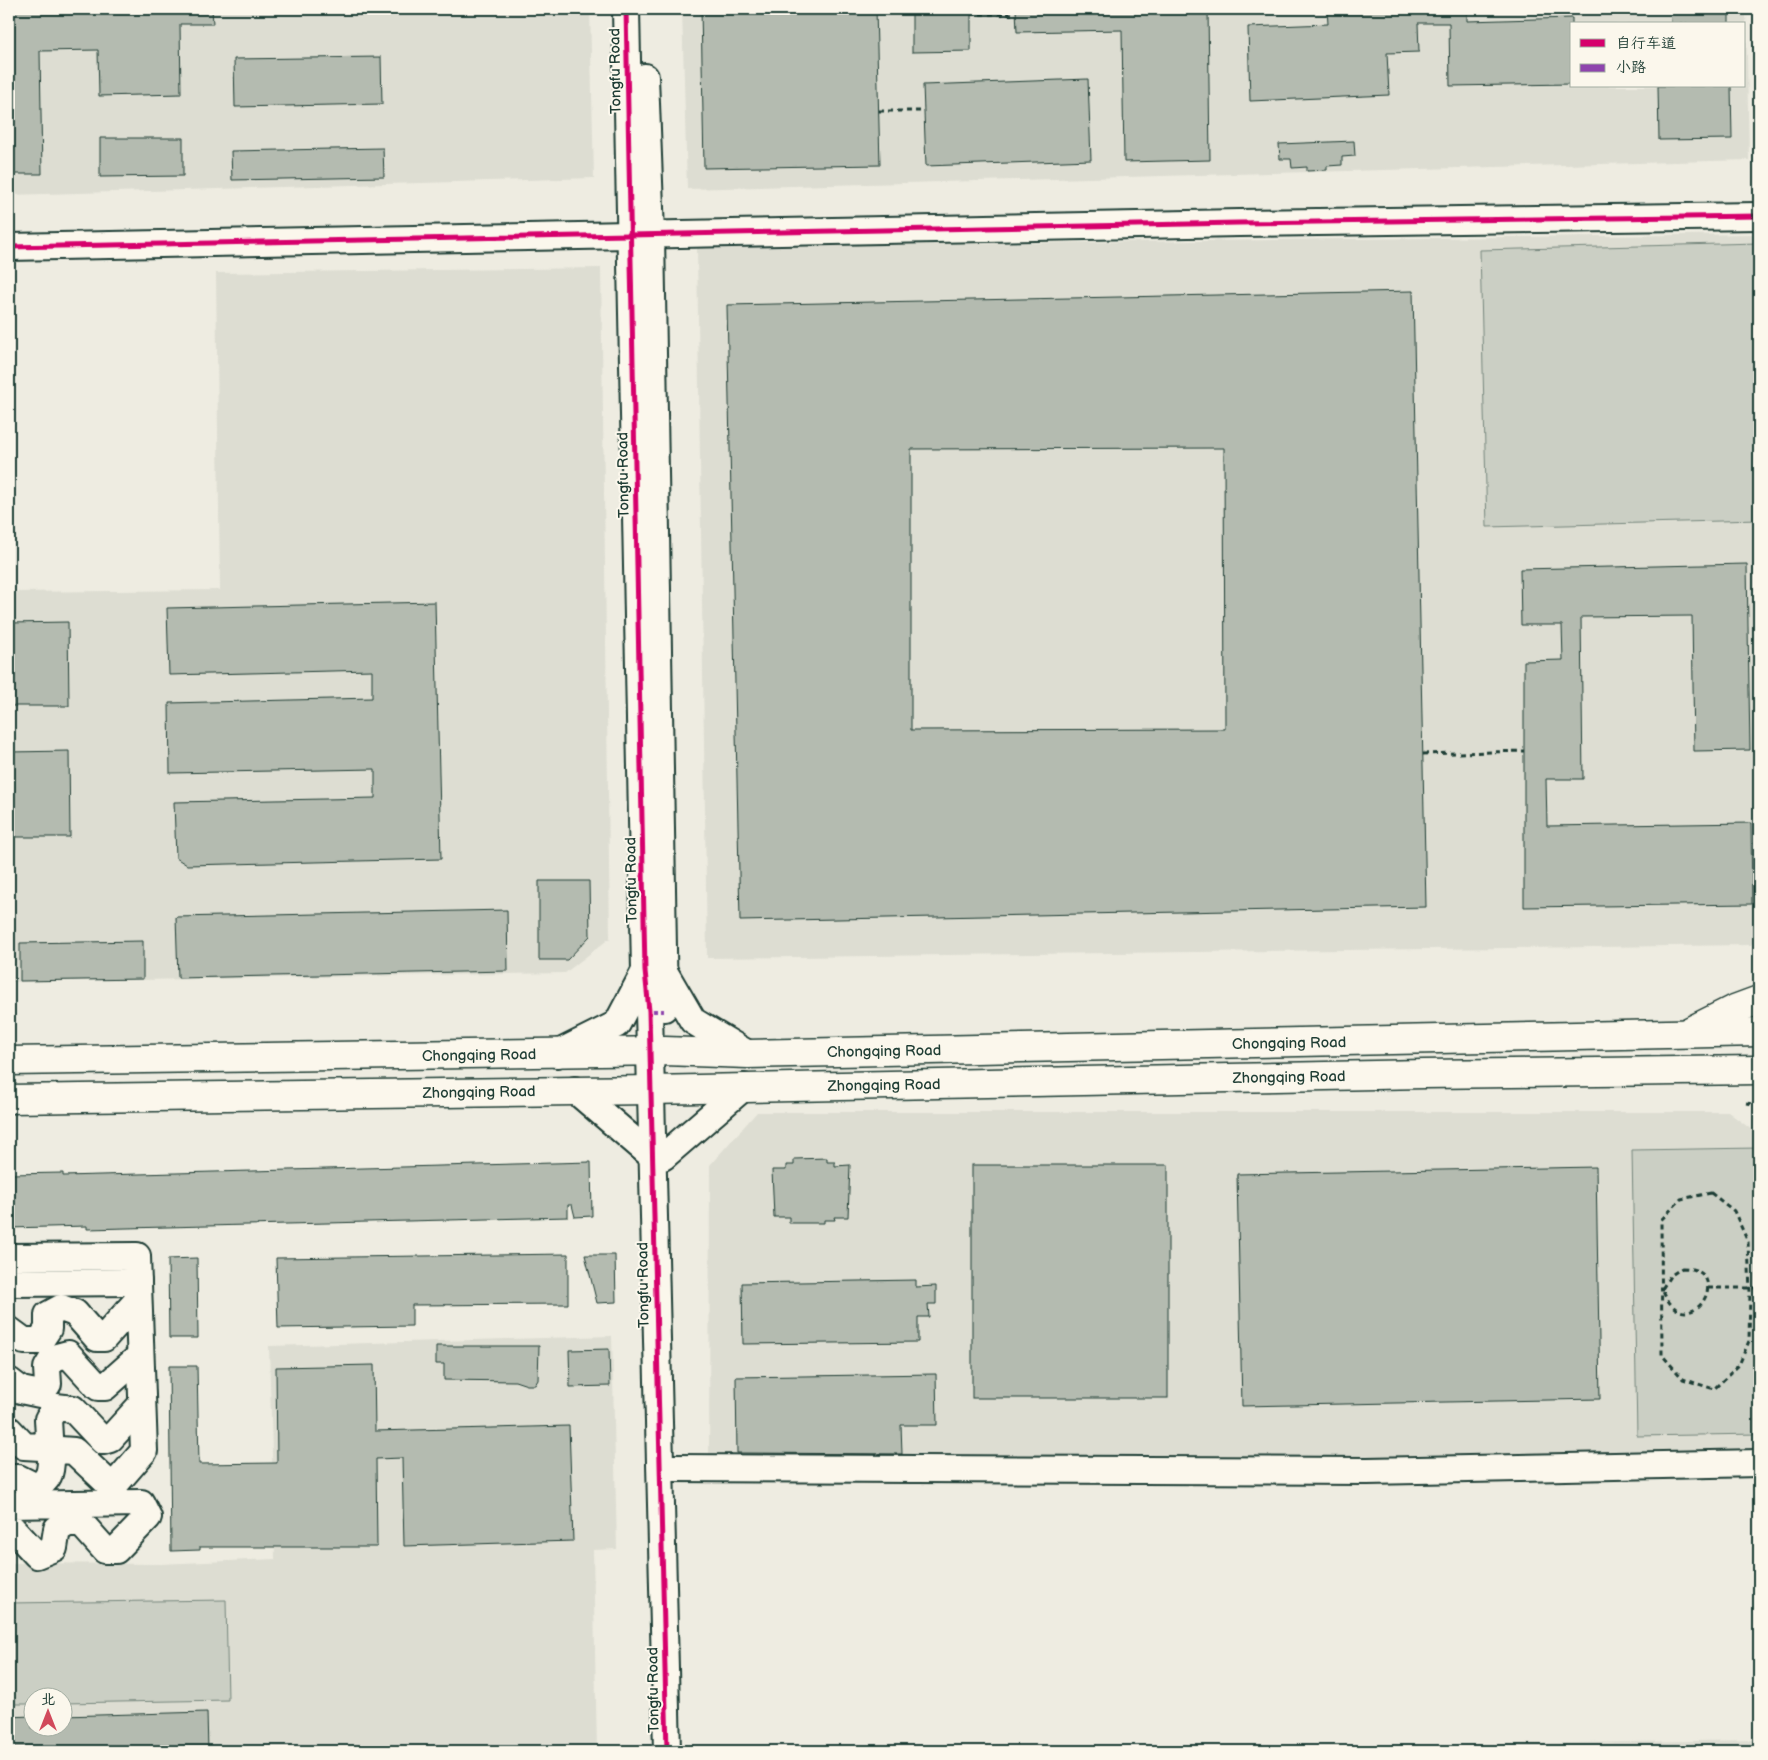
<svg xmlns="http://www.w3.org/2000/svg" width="1768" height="1760" font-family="'Balsamiq Sans','LXGW WenKai TC',sans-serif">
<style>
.built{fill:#ddddd2;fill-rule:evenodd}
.green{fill:#cbcfc4;stroke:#75867c}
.building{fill:#b4bbb0;stroke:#1f3d34;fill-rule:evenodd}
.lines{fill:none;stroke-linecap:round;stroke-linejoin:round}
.minor-casing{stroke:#1f3d34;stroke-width:30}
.major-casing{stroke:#1f3d34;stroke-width:31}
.path{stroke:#1f3d34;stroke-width:3;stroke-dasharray:5 4;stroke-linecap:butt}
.minor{stroke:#fbf7ec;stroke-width:26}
.major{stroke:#fbf7ec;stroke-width:28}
.quiet{stroke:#8e44ad;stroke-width:4;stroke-dasharray:8 4;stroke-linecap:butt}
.cycleway-casing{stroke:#fbf7ec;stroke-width:8}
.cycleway{stroke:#d6006c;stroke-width:5}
.labels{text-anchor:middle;stroke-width:4;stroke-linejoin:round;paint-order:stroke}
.street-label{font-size:15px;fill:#1f3d34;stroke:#fbf7ec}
</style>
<rect width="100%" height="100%" fill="#eeece1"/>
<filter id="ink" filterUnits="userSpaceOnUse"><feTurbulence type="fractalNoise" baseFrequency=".02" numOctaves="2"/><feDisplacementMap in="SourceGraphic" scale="10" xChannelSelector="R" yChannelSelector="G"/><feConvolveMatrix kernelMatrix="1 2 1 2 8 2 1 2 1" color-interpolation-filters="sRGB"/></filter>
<g filter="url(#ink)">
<g class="built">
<path d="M9 9H590L594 178 9 195Z"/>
<path d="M682 9H1746L1749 160 687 189ZM1572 24H1744V86H1572Z"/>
<path d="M1759 234V935L1751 945 707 958 697 247Z"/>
<path d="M601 268 610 938 565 973 9 982V592L220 590 216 273Z"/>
<path d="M757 1112H1728L1759 1135V1453L709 1464 710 1165Z"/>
<path d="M612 1336 617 1549 593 1550 597 1751H9V1563L160 1564 275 1559 269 1346ZM32 1698H62V1728H32Z"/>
<path d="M1759 1740V1751H1029Z"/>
</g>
<g class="green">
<path d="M1759 243V520L1487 527 1480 250Z"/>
<path d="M1759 1148V1434L1637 1436 1632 1150Z"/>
<path d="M226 1600 228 1700 63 1703 62 1698H32V1704H9V1603Z"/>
</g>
<g class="building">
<path d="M9 9H212L213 24H180L181 94 99 96 98 50 40 51 42 174H9Z"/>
<path d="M701 9H876L880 165 704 168Z"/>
<path d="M912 9H971V51L912 52Z"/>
<path d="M1016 9H1208L1210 160 1124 162 1122 30 1017 32Z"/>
<path d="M1327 9H1467V21L1572 18V84L1450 86 1449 23H1418L1419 52 1387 53 1389 95 1250 101 1248 27 1328 24Z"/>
<path d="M1670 9H1729V24H1671Z"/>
<path d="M381 57 382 104 235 107 234 59Z"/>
<path d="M1088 79 1091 160 926 166 923 85Z"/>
<path d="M1658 86H1731L1732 139 1659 140Z"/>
<path d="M100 138H183V176L100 177Z"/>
<path d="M1354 141 1355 156 1342 157V165L1327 166V170L1307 171V167L1292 168 1291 159H1280L1279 144Z"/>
<path d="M383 148 384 177 232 180 231 151Z"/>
<path d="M1413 291 1426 907 740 921 727 305ZM1224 448 1225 729 911 730V449Z"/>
<path d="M1747 564 1750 750 1694 751 1692 616 1581 617 1583 779H1546L1547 826 1751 823 1752 904 1524 907V661L1563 660 1562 625H1521L1520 569Z"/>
<path d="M435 602 441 859 187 865 176 858 174 802 375 798V769L170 773 169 703 372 698V670L169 675 167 608Z"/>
<path d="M68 622 69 706H9V623Z"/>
<path d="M69 751 70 837H9V752Z"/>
<path d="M539 881H589L590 936 567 960H539Z"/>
<path d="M507 910 508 971 178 978 176 917Z"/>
<path d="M143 941V979L20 981V943Z"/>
<path d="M827 1158V1162H835V1166L850 1165 848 1217H834L835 1220H824V1223H789V1217H774L772 1170H786V1165H794V1159Z"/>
<path d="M591 1162 592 1216 575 1217 572 1205H568V1217L87 1229V1226L9 1228V1174L63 1173V1176Z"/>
<rect x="972" y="1165" width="196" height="233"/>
<path d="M1596 1167 1600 1399 1242 1406 1237 1174Z"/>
<path d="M568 1254V1304L412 1305V1326L278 1328 276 1258Z"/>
<path d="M585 1255H615L616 1302 597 1303Z"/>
<path d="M197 1258 198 1338H169L168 1259Z"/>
<path d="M916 1280V1287L936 1286V1304H928L929 1317H918V1342L743 1344 742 1283Z"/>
<path d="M436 1346H539L538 1380 535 1385H527L515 1381 444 1380V1364H436Z"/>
<path d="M609 1349 610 1386 570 1387 569 1350Z"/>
<path d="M374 1365 375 1431 569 1426 573 1541 404 1546 402 1458 376 1459 377 1547H200V1550L171 1551 169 1366H197L199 1464 277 1463 276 1367Z"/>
<path d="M936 1374 937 1425H901L902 1454 737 1453 736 1377Z"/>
<path d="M207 1712 208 1751H9V1717L32 1716V1728H62V1716Z"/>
</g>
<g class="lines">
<g class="minor-casing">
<g id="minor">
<path d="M626 9 645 971 649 1011 667 1751"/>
<path d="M645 77 651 234 664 1008"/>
<path d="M9 247 1239 223 1759 216"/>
<path d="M665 973 693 1021 748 1054"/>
<path d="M557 1054 617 1024 645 971"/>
<path d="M575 1090 652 1156"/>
<path d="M663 1157 744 1087"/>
<path d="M9 1257 137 1256 144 1451 118 1481 109 1484 74 1451 60 1450 51 1458C51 1473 49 1480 36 1487L18 1478H9"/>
<path d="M9 1283 138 1282"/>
<path d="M9 1330 24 1341H40L48 1329V1315L61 1308 75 1313 97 1338H104L138 1300"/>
<path d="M9 1381 21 1390 40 1394 48 1384 47 1368 53 1358 68 1354 98 1387H105L140 1356"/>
<path d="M9 1430 24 1446 41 1447 49 1437 48 1419 56 1407 73 1409 103 1441 110 1439 142 1404"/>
<path d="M671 1468 1367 1471 1759 1463"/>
<path d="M9 1505 141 1503 148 1517 116 1550H105L81 1523H68L57 1529 54 1548 37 1555 9 1525"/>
</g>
</g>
<g class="major-casing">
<g id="major">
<path d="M1690 1031 1732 1010 1759 1000"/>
<path d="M9 1061 665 1051 748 1054 1759 1032"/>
<path d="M9 1099 651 1090 1424 1074 1759 1070"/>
</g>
</g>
<g class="path">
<path d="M971 14H1016"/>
<path d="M879 111H924"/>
<path d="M1423 754 1524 751"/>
<path d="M1746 1103 1759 1105"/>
<path d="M1711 1193 1734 1211 1748 1242 1750 1292 1749 1341 1739 1365 1714 1389 1683 1379 1662 1355 1661 1220 1681 1199Z"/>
<path d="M1682 1268C1739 1268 1687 1351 1662 1289L1670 1276Z"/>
<path d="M1708 1288H1759"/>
</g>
<use href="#minor" class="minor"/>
<use href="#major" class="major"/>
<path class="quiet" d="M649 1011H664"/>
<g class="cycleway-casing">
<g id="cycleway">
<path d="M626 9 645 971 649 1011 667 1751"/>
<path d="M9 247 1239 223 1759 216"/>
</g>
</g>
<use href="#cycleway" class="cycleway"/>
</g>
</g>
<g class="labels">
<g class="street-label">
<text transform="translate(615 71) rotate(-91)" y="5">Tongfu Road</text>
<text transform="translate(623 475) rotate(-91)" y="5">Tongfu Road</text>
<text transform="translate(631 880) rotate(-91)" y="5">Tongfu Road</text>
<text transform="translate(1289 1043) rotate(-1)" y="5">Chongqing Road</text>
<text transform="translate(884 1051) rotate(-1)" y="5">Chongqing Road</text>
<text transform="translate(479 1055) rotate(-1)" y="5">Chongqing Road</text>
<text transform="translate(1289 1077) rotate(-1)" y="5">Zhongqing Road</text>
<text transform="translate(884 1085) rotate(-1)" y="5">Zhongqing Road</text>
<text transform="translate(479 1092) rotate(-1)" y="5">Zhongqing Road</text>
<text transform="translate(643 1285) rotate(-91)" y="5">Tongfu Road</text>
<text transform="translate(653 1690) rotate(-91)" y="5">Tongfu Road</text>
</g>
</g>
<rect width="1768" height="1760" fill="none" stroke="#fbf7ec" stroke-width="30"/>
<rect x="15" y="15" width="1738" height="1730" fill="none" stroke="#1f3d34" stroke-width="2" filter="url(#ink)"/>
<rect x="1570" y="22" width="175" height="65" fill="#fbf7ec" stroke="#a3ada2"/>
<rect x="1580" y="39" width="25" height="8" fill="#d6006c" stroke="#a3ada2"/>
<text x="1616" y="48" font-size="15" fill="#1f3d34">自行车道</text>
<rect x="1580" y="64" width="25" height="8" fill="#8e44ad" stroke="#a3ada2"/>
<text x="1616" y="72" font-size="15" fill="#1f3d34">小路</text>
<g transform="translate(48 1712)"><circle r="24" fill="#fbf7ec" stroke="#a3ada2"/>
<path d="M0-4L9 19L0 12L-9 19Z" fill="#d1495b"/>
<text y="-8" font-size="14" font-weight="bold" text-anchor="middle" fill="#1f3d34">北</text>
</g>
</svg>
